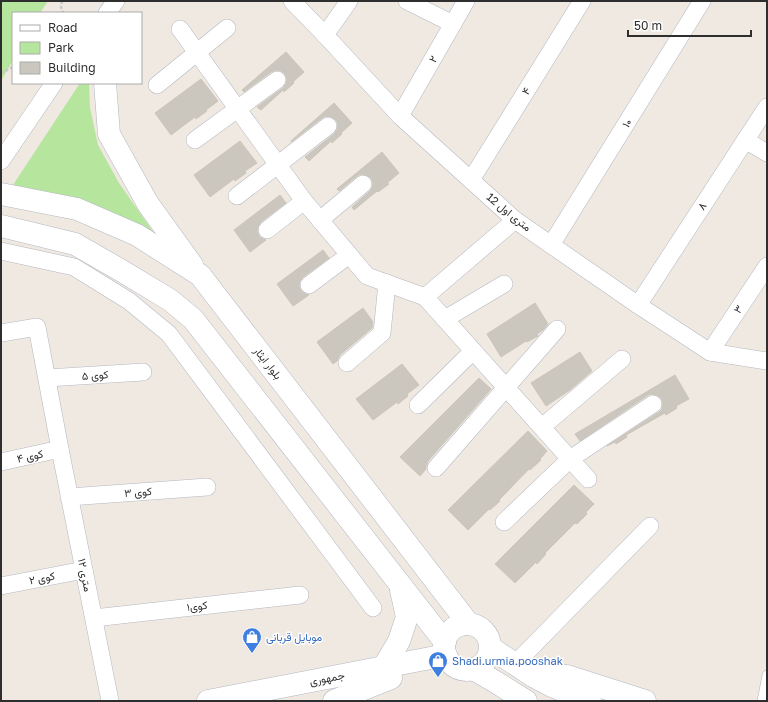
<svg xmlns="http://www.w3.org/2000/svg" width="768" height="702" font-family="'Golos Text',Vazirmatn,sans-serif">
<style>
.green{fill:#b6e59e}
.building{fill:#cbc7bf;stroke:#cbc5ba}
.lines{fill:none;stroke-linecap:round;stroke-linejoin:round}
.lane-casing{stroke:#b4b7c1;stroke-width:10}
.street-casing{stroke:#b4b7c1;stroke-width:18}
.secondary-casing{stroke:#b4b7c1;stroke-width:23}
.path{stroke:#c9c9c9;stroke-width:2.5;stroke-dasharray:3 2;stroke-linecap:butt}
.lane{stroke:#fff;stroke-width:9}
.street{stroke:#fff;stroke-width:17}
.secondary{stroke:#fff;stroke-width:22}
.labels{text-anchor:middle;stroke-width:3;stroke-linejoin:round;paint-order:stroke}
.street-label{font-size:11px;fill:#2e2e2e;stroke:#fff}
.shop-label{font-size:11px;fill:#366cbe;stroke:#fff;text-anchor:start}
</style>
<rect width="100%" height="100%" fill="#efe9e1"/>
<g class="green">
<path d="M1 1H48L40 13H13V60L1 81Z"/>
<path d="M80 83H89L90 108 98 145 119 183 158 239 75 198 13 185Z"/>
</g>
<g class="building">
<path d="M286 52 304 72 293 82 294 83 284 92 283 90 261 110 257 107 283 88 286 84 287 79 285 74 281 71 276 70 271 72 244 92 242 90Z"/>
<path d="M201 79 218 101 206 110 207 111 196 119 195 117 171 135 155 113Z"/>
<path d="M334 103 352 123 341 133 342 134 332 143 331 141 309 161 305 157 334 134 337 130 338 124 336 120 331 117 326 116 322 118 291 142V141Z"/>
<path d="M240 141 257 163 245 171 246 173 235 181 234 179 210 197 194 175Z"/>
<path d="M382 152 399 173 387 183 389 184 378 192 377 191 354 210 352 207 369 192 372 188 373 183 371 178 366 175 361 174 357 176 339 191 337 189Z"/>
<path d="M280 195 286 203 261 222 258 227 257 232 259 236 263 239 266 240 250 252 234 230Z"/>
<path d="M323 250 329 258 303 277 300 281 299 286 301 291 305 294 309 295 293 306 277 284Z"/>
<path d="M535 303 548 324 543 330 537 334 538 336 527 342 526 341 501 357 487 334Z"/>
<path d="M363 308 373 322 372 328 340 355 337 361 333 364 317 342Z"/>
<path d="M580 352 592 371 570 390 546 406 531 383Z"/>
<path d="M402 364 419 385 407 394 408 396 398 404 397 402 373 420 356 399Z"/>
<path d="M675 375 689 399 676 406 677 408 666 415 665 413 626 435 627 437 616 444 615 442 607 446 659 412 662 409 663 403 661 398 657 395 652 394 648 395 580 441 575 434Z"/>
<path d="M479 378 491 389 428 461 426 466V469L420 476 400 457Z"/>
<path d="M528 431 547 451 540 459 541 460 530 470 529 469 499 500 500 501 490 510 489 509 468 530 448 510Z"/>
<path d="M574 485 594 504 586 512 587 514 577 524 575 523 545 553 546 554 537 564 536 562 515 583 495 564Z"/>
</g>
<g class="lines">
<g class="lane-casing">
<path id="lane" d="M762 701 767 675"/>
</g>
<g class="street-casing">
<g id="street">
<path d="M292 1 325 35 400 116 515 220 638 305 710 352 767 361"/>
<path d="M407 1 453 24"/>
<path d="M107 13 116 1"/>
<path d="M180 29 304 201 367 276 425 297 515 220"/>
<path d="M325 35 349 1"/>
<path d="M157 85 227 28"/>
<path d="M400 116 466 1"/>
<path d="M195 140 277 80"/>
<path d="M745 140 767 153"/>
<path d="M1 161 54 83"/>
<path d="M471 180 582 1"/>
<path d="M237 196 328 126"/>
<path d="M320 220 363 184"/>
<path d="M267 230 304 201"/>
<path d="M551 245 702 1"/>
<path d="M1 251 74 267 129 301 169 334 373 608"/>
<path d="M309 285 349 255"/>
<path d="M425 297 588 479"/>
<path d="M638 305 767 107"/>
<path d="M445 319 504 284"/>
<path d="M1 333 37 327 60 449 110 701"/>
<path d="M710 352 767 266"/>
<path d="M347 363 382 333 387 283"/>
<path d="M47 378 143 372"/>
<path d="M418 405 473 351"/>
<path d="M542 427 622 359"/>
<path d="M1 462 60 449"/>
<path d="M436 468 557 329"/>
<path d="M69 497 207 487"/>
<path d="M504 522 570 459 653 404"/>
<path d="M1 586 84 570"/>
<path d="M94 618 300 595"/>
<path d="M515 664 650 526"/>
</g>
</g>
<g class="secondary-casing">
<g id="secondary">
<path d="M105 83 109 134 148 204 192 265"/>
<path d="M1 194 77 209 137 235 200 275 468 623"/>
<path d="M1 226 75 244 122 271 170 300 193 319 445 642"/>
<circle cx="467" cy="647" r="23"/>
<path d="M491 648 533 676 552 686 590 701"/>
<path d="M383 668 399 641 407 617 401 590"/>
<path d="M473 669 494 681 526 701"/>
<path d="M533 676H567L645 701"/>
<path d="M208 701 446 655"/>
<path d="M334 701 391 678"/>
</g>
</g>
<g class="path">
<path d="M62 1 61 7 63 13"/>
<path d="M1 73 13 67"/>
</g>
<use href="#lane" class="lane"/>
<use href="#street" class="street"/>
<use href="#secondary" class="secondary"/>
</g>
<defs>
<g id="shop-pin" transform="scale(1)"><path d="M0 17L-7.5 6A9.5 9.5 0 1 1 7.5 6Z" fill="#3f7fe0" stroke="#fff"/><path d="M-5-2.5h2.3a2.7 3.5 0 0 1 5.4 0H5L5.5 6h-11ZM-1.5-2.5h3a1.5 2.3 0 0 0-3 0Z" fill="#fff"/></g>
</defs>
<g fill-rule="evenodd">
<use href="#shop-pin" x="252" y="637"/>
<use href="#shop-pin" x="438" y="661"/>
</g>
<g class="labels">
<g class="street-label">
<text transform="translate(433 59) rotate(-60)" y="4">۲</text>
<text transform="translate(526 91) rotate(-58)" y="4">۴</text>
<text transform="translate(627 123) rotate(-58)" y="4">۱۰</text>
<text transform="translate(702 206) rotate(-57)" y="4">۸</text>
<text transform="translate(509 212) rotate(39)" y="4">12 متری اول</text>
<text transform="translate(738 309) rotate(-57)" y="4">۳</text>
<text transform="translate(268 363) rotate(52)" y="4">بلوار ایثار</text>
<text transform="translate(95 375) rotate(-4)" y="4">کوی ۵</text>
<text transform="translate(30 456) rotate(-12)" y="4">کوی ۴</text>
<text transform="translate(138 492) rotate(-4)" y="4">کوی ۳</text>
<text transform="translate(85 575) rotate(79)" y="4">۱۲ متری</text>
<text transform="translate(42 578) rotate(-11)" y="4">کوی ۲</text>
<text transform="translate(197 606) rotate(-7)" y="4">کوی۱</text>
<text transform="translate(327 678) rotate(-11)" y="4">جمهوری</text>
</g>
<g class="shop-label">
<text x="266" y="641">موبایل قربانی</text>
<text x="452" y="665">Shadi.urmia.pooshak</text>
</g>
</g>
<rect width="768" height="702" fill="none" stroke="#2e2e2e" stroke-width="4"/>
<rect x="12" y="12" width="130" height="72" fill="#ffffff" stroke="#ababab"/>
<rect x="20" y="25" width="20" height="6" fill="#ffffff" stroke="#ababab"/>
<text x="48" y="32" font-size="12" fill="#2e2e2e">Road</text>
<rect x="20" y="42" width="20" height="12" fill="#b6e59e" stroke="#ababab"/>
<text x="48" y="52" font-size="12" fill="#2e2e2e">Park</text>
<rect x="20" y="62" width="20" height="12" fill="#cbc7bf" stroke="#ababab"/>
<text x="48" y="72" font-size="12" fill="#2e2e2e">Building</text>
<path d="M628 30v6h123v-6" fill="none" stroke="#2e2e2e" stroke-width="2"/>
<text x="634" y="30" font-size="12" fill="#2e2e2e" stroke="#ffffff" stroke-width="3" paint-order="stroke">50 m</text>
</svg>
